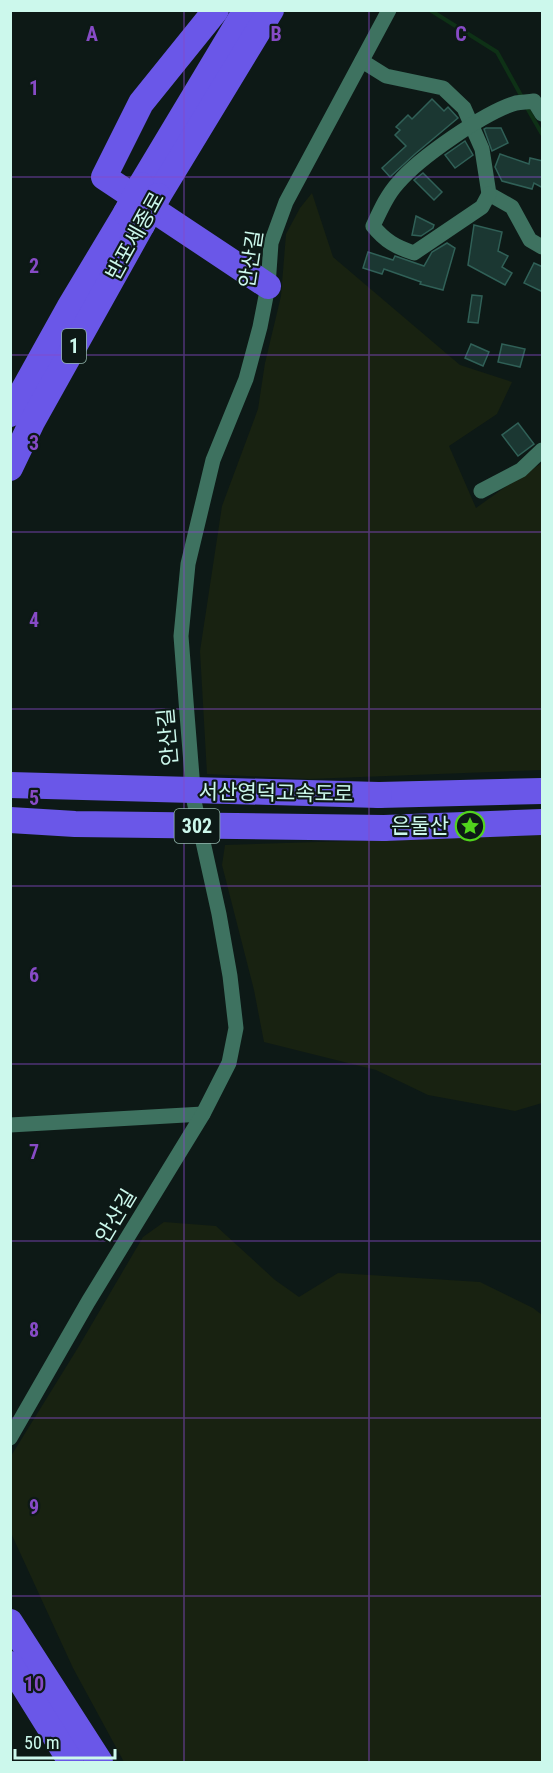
<svg xmlns="http://www.w3.org/2000/svg" width="553" height="1773" font-family="'Roboto Condensed','Noto Sans KR',sans-serif">
<style>
.green{fill:#182211}
.lines{fill:none;stroke-linecap:round;stroke-linejoin:round}
.stream{stroke:#0e3116;stroke-width:4}
.building{fill:#1b3732;stroke:#306057;stroke-width:1.5}
.minor{stroke:#3e7260;stroke-width:15}
.highway{stroke:#6a57e8;stroke-width:26}
.highway-bridge{stroke:#6a57e8;stroke-width:26}
.grid{fill:none;stroke:#874bc6;stroke-width:1.5;stroke-opacity:0.55}
.labels{text-anchor:middle;stroke-width:4.5;stroke-linejoin:round;paint-order:stroke}
.shield{fill:#0d1916;stroke:#93b5ac;stroke-width:1.5}
.shield-label{font-size:20px;font-weight:bold;fill:#ccf8ec}
.street-label{font-size:21px;fill:#ccf8ec;stroke:#0d1916}
.poi-label{font-size:21px;fill:#ccf8ec;stroke:#0d1916;text-anchor:end}
.grid-label{font-size:20px;text-anchor:middle;font-weight:bold;fill:#874bc6;stroke:#0d1916;stroke-width:4.5;stroke-linejoin:round;paint-order:stroke}
</style>
<rect width="100%" height="100%" fill="#0d1916"/>
<g class="green">
<path d="M312 193 333 257 460 365 512 382 497 414 449 446 476 508 519 477 542 463V770L309 779 207 774 200 651 222 506 258 409 265 363 281 296 286 234 300 208Z"/>
<path d="M542 835V1103L515 1111 428 1095 376 1070 264 1042 254 990 222 865 225 845Z"/>
<path d="M164 1222 216 1226 275 1280 299 1297 338 1273 480 1282 533 1308 542 1315V1762H124L73 1668 11 1533V1456L79 1346 143 1237Z"/>
</g>
<g class="lines">
<g class="stream">
<path d="M430 10 497 52 523 99"/>
<path d="M526 106 542 134"/>
</g>
</g>
<g class="building">
<path d="M432 99 444 111 448 107 458 118 415 154 390 177 382 168 406 146 395 135 400 130 396 127 408 115 412 119Z"/>
<path d="M486 128H501L508 143 492 151 484 129Z"/>
<path d="M465 141 473 155 455 168 445 155Z"/>
<path d="M500 154 529 164 530 158 543 161V188L534 183 532 189 502 181 495 167Z"/>
<path d="M423 173 442 192 434 200 414 180Z"/>
<path d="M416 216 434 225 433 228 421 236 412 235Z"/>
<path d="M474 225 502 232 498 251 508 256 502 267 512 273 505 285 468 265Z"/>
<path d="M447 243 455 248 443 290 420 284 421 282 384 269 382 274 363 268 368 252 393 260 395 256 424 266 432 252Z"/>
<path d="M534 263 543 267V292L524 283Z"/>
<path d="M472 295 482 296 478 323 468 322Z"/>
<path d="M471 344 489 352 483 366 465 358Z"/>
<path d="M502 344 525 349 520 367 498 362Z"/>
<path d="M518 423 534 444 518 456 502 435Z"/>
</g>
<g class="lines">
<g class="minor">
<path d="M362 61 386 76 443 88 464 108 482 149 489 194 512 207 530 240 542 247"/>
<path d="M489 194 482 207 414 253C396 247 385 241 373 226 380 211 387 195 398 183 419 158 485 112 516 103 522 102 528 102 534 101L542 114"/>
<path d="M481 491 521 470 542 450"/>
<path d="M10 1125 203 1114"/>
<path d="M10 1438 88 1302 203 1114 229 1063 236 1028 230 976 219 914 194 801 187 714 181 636 188 564 213 460 246 379 260 327 268 286 271 243 286 202 389 10"/>
</g>
<g class="highway">
<path d="M216 10 141 103 104 177 268 286"/>
<path d="M141 185 246 10"/>
<path d="M158 196 271 10"/>
<path d="M10 414 69 308 126 213"/>
<path d="M10 468 32 422 142 225"/>
<path d="M379 795 542 791"/>
<path d="M384 828 542 822"/>
<path d="M10 1622 100 1762"/>
<path d="M10 1664 71 1762"/>
</g>
<g class="highway-bridge">
<path d="M126 213 141 185"/>
<path d="M142 225 158 196"/>
<path d="M10 785 379 795"/>
<path d="M10 820 75 824 384 828"/>
</g>
</g>
<path class="grid" d="M184 10V1762M369 10V1762M10 177H542M10 355H542M10 532H542M10 709H542M10 886H542M10 1064H542M10 1241H542M10 1418H542M10 1596H542"/>
<defs>
<g id="sight-ring" transform="scale(1.5)"><circle r="9.5" fill="#0d1916" stroke="#51d31d" stroke-width="1.5"/><path d="M0-6L1.8-2.2L6-1.7L2.9 1.2L3.7 5.4L0 3.3L-3.7 5.4L-2.9 1.2L-6-1.7L-1.8-2.2Z" fill="#51d31d"/></g>
</defs>
<g fill-rule="evenodd">
<use href="#sight-ring" x="470" y="826"/>
</g>
<g class="labels">
<g class="shield">
<rect x="62" y="329" width="24" height="34" rx="4.5"/>
<rect x="174.5" y="809" width="45" height="34" rx="4.5"/>
</g>
<g class="shield-label">
<text x="74" y="353">1</text>
<text x="197" y="833">302</text>
</g>
<g class="street-label">
<text transform="translate(135 236) rotate(-61)" y="7">반포세종로</text>
<text transform="translate(251 259) rotate(-81)" y="7">안산길</text>
<text transform="translate(168 737) rotate(-95)" y="7">안산길</text>
<text transform="translate(276 793) rotate(1)" y="7">서산영덕고속도로</text>
<text transform="translate(116 1216) rotate(-59)" y="7">안산길</text>
</g>
<g class="poi-label">
<text x="449" y="833">은둘산</text>
</g>
</g>
<g class="grid-label">
<text x="92" y="41">A</text>
<text x="276" y="41">B</text>
<text x="461" y="41">C</text>
<text x="34" y="95">1</text>
<text x="34" y="273">2</text>
<text x="34" y="450">3</text>
<text x="34" y="627">4</text>
<text x="34" y="805">5</text>
<text x="34" y="982">6</text>
<text x="34" y="1159">7</text>
<text x="34" y="1337">8</text>
<text x="34" y="1514">9</text>
<text x="34" y="1691">10</text>
</g>
<rect width="553" height="1773" fill="none" stroke="#ccf8ec" stroke-width="24"/>
<path d="M15 1749v9h100v-9" fill="none" stroke="#ccf8ec" stroke-width="3"/>
<text x="24" y="1749" font-size="18" fill="#ccf8ec" stroke="#0d1916" stroke-width="4.5" paint-order="stroke">50 m</text>
</svg>
